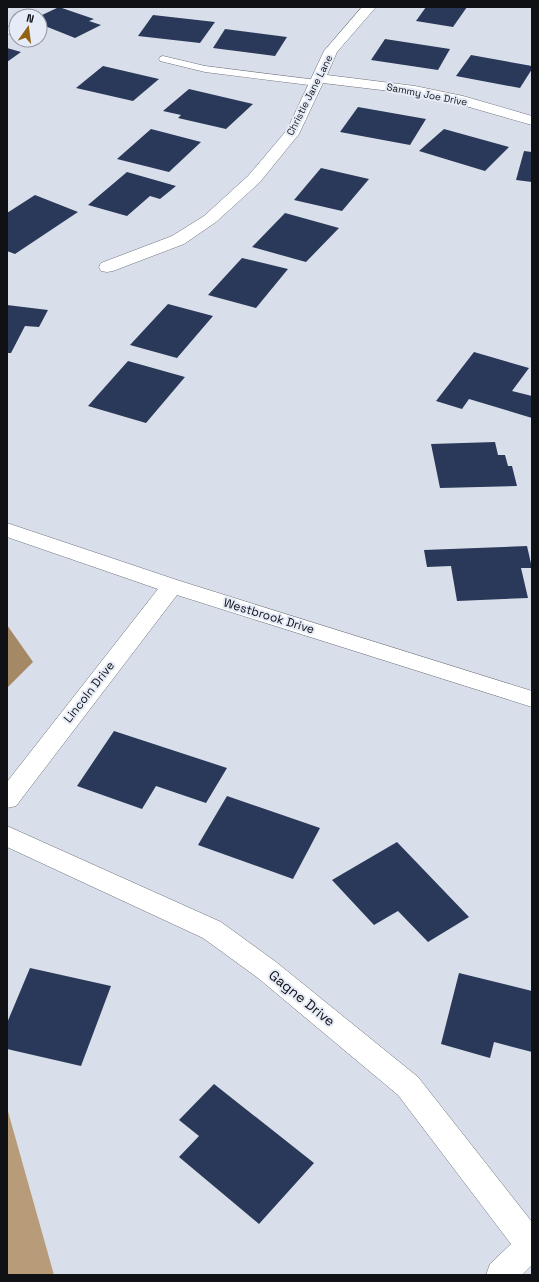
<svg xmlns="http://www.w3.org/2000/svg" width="539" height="1282" font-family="'Space Grotesk',sans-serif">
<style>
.forest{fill:#b89b78}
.water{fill:#a58967}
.building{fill:#2a3959}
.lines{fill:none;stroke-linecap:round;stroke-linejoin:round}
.service-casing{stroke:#6c717a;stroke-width:1}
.minor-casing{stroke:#6c717a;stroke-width:1}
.service{fill:#fff;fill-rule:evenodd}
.minor{fill:#fff;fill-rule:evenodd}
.labels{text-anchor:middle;stroke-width:4;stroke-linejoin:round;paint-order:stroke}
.far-street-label{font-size:10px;fill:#0f1115;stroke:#e6ecf7}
.street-label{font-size:12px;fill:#0f1115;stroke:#e6ecf7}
.near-street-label{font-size:14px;fill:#0f1115;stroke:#e6ecf7}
</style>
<rect width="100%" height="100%" fill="#d9dfea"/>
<path class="forest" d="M7 1108 54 1275H7Z"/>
<path class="water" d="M7 625 33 662 7 688Z"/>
<g class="building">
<path d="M59 7 94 19 89 21 101 25 75 38 40 24V16Z"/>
<path d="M426 7H467L453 27 416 21Z"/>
<path d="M153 15 215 22 200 43 138 36Z"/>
<path d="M225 29 287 37 275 56 213 48Z"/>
<path d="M385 39 450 49 438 70 371 60Z"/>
<path d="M7 48 21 52 7 62Z"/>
<path d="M471 55 532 66V69L520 88 456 76Z"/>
<path d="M103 66 159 79 133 101 76 88Z"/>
<path d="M189 89 253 104 226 129 178 118 181 115 163 111Z"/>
<path d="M358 107 426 119 410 145 340 132Z"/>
<path d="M151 129 201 142 169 172 117 159Z"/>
<path d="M444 129 509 147 485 171 419 151Z"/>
<path d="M524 151 532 152V182L516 180Z"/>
<path d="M321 168 369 179 342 211 294 200Z"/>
<path d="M127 172 176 186 160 199 150 196 127 216 88 205Z"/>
<path d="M35 195 78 212 15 254 7 251V234L8 233 7 232V213Z"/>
<path d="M285 213 339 228 306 262 252 247Z"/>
<path d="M242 258 288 269 256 308 208 295Z"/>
<path d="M168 304 213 316 177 358 130 345Z"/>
<path d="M7 305 48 310 39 327 25 326 11 353H7Z"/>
<path d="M474 352 529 368 512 391 532 396V418L469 399 462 409 436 401Z"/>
<path d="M128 361 185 377 146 423 88 406Z"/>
<path d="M495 442 498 455H505L508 466H512L517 486 440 488 431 444Z"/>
<path d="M527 546 532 568H521L528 598 457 601 451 566 427 567 424 550Z"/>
<path d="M114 731 227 768 206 803 156 786 142 809 77 786Z"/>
<path d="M227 796 320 828 293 879 198 845Z"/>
<path d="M397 842 469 917 428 942 398 911 374 925 332 880Z"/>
<path d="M30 968 111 986 81 1066 7 1049V1023Z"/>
<path d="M459 973 532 991V1052L494 1042 490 1058 441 1044Z"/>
<path d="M214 1084 314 1163 259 1224 179 1157 199 1136 179 1120Z"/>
</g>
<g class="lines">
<g class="service-casing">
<g id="service">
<path d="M7 26 16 31V35L13 36 7 33Z"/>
<path d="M163 56 205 66 317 80 322 83 317 86 205 72 160 61 159 59 160 57Z"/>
</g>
</g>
<g class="minor-casing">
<g id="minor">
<path d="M362 7H376L337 52 327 75 415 86 463 96 532 116V125L455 103 415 94 323 83 299 134 260 182 216 222 184 244 113 271 107 272 101 271 99 267 101 263 172 236 204 216 248 176 287 130 324 51Z"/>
<path d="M7 523 180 581 532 691V707L177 595 16 806 7 808V782L158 589 7 537Z"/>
<path d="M7 826 221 922 276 962 418 1077 532 1222V1265L522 1275H486L490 1264 511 1244 398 1095 258 978 203 938 7 847Z"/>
</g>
</g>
<use href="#service" class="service"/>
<use href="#minor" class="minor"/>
</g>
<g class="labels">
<g class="far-street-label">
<text transform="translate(427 94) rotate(11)" y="4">Sammy Joe Drive</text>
<text transform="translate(309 95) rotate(-63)" y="4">Christie Jane Lane</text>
</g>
<g class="street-label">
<text transform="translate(269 616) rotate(17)" y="4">Westbrook Drive</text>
<text transform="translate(89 692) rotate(-52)" y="4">Lincoln Drive</text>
</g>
<g class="near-street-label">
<text transform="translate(302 998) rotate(39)" y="5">Gagne Drive</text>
</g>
</g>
<rect width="539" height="1282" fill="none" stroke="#0f1115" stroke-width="16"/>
<g transform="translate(28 28) rotate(14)"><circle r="19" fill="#e6ecf7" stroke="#90949d"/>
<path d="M0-3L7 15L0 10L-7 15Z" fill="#936112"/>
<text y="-6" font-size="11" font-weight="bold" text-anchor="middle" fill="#0f1115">N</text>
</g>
</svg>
